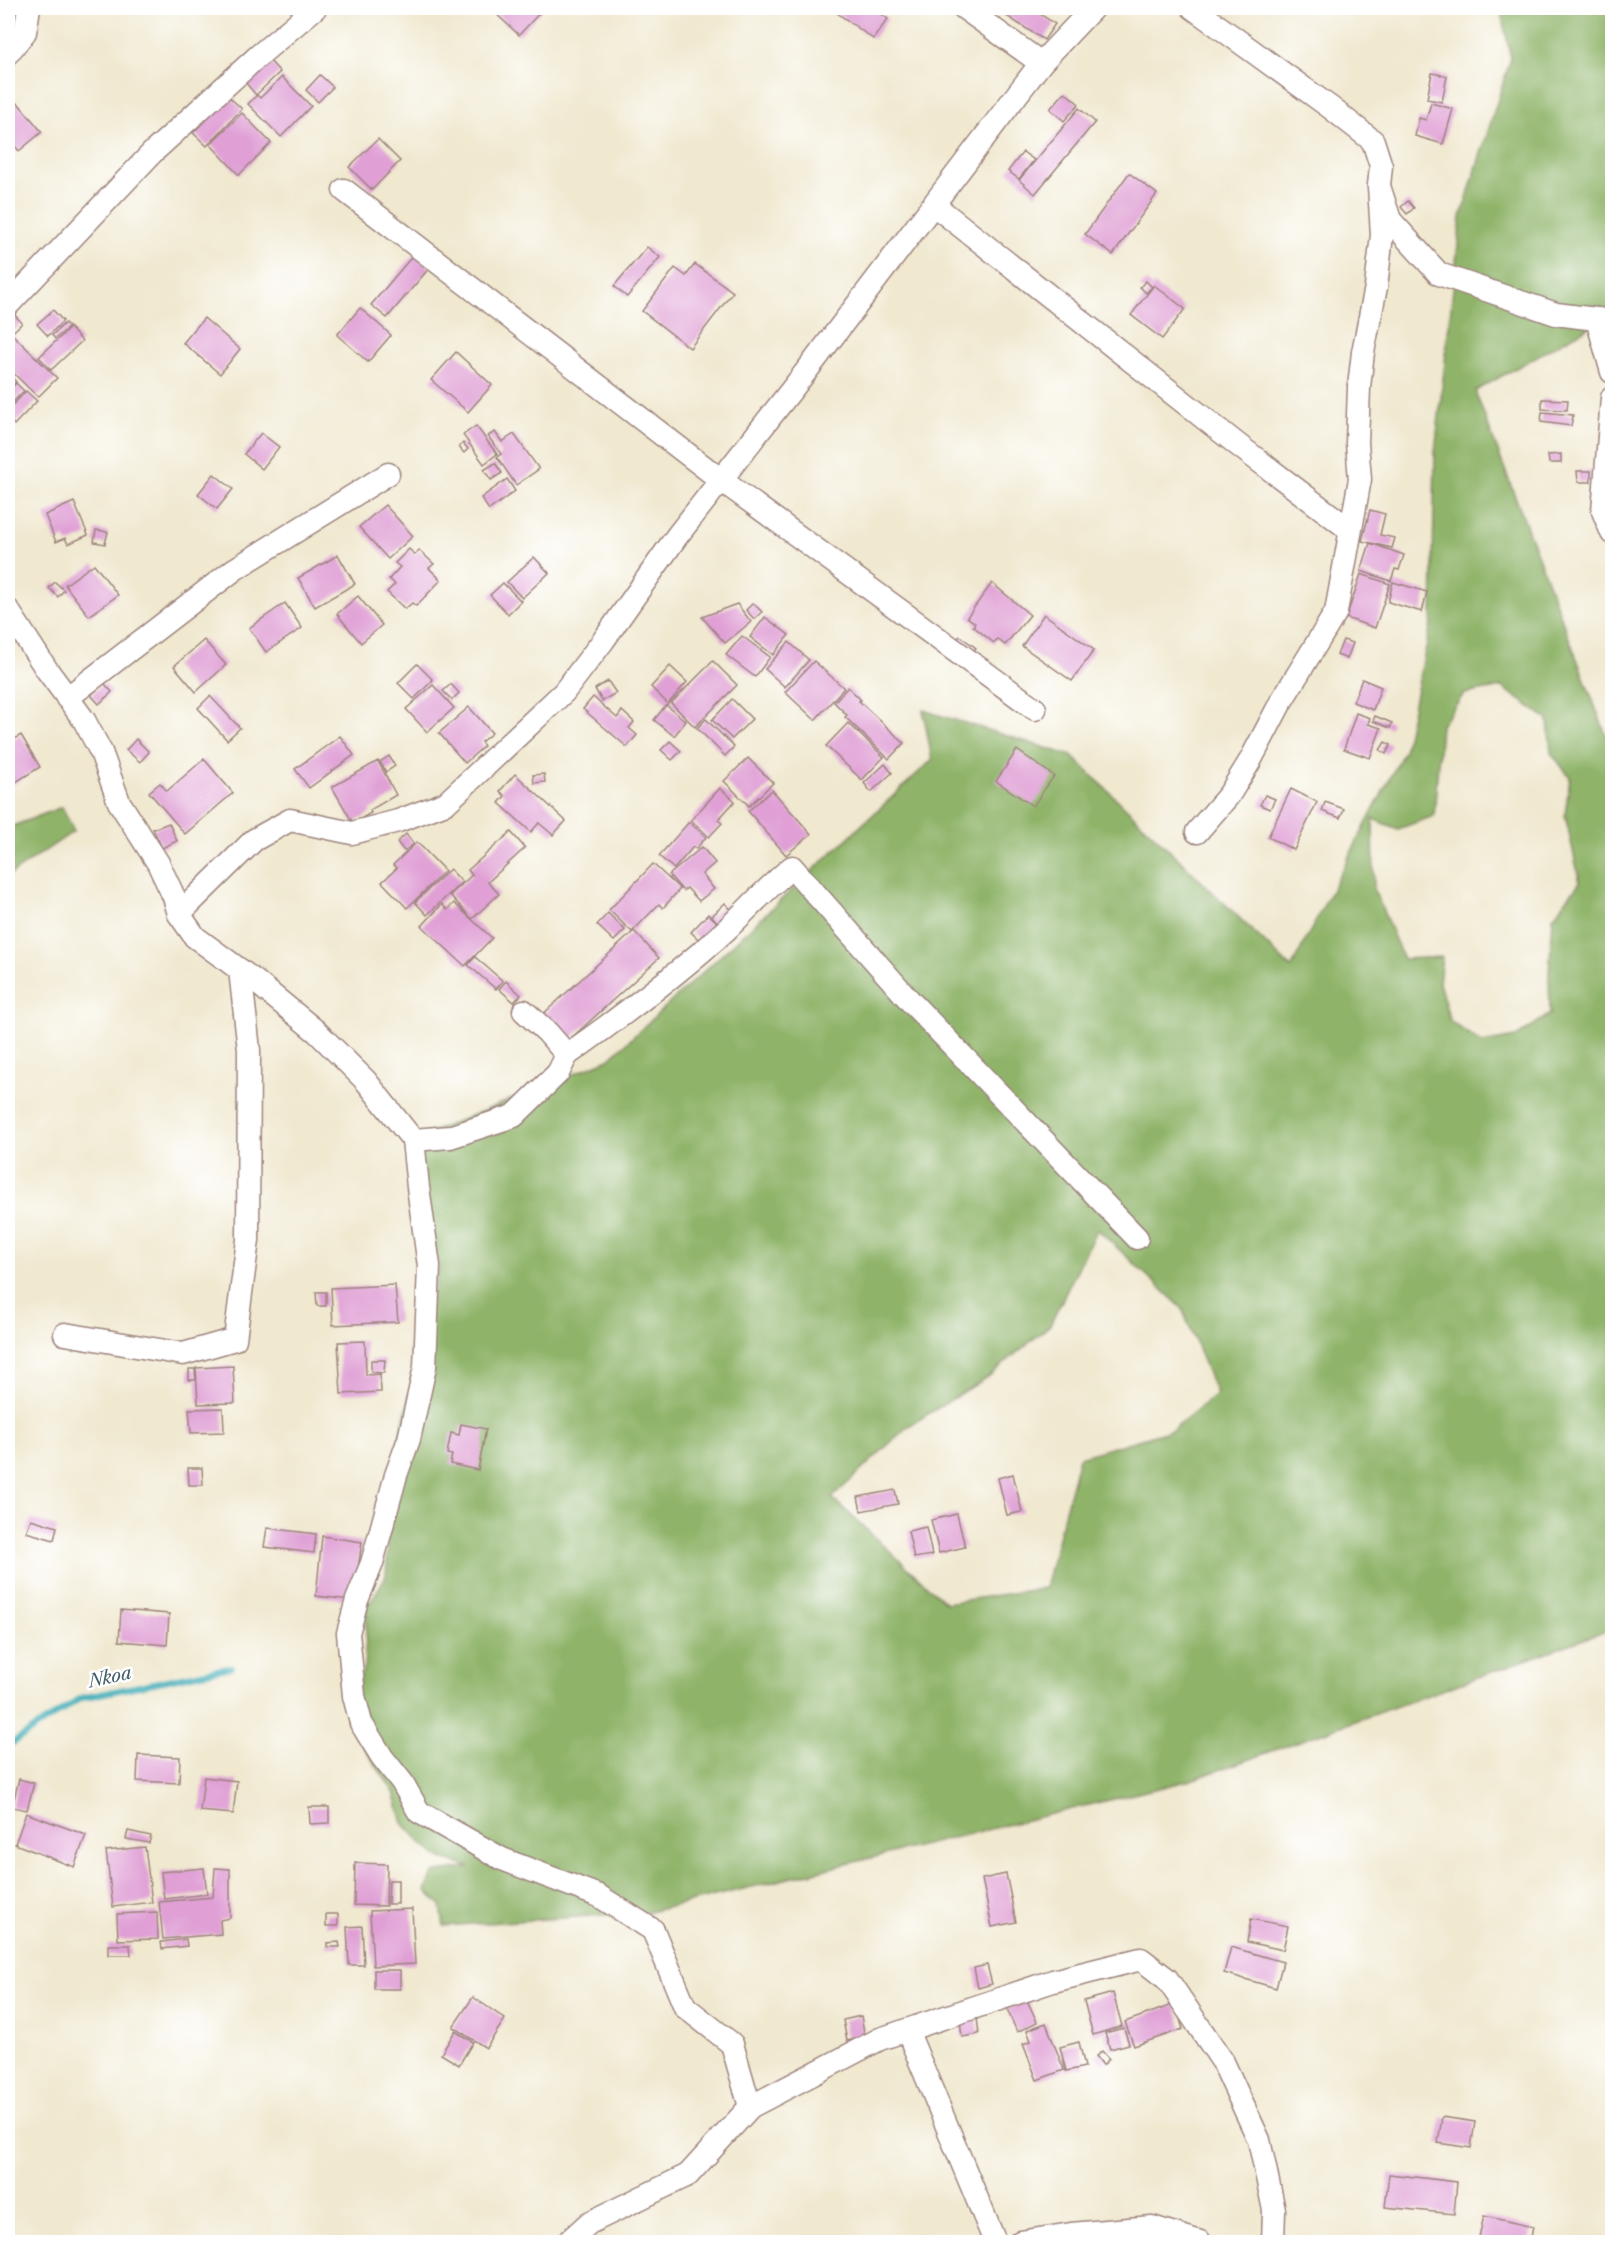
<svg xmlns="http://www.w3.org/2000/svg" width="1620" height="2250" font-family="'Libre Caslon Text',serif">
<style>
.forest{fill:#8fb469;stroke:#6c6a4a;stroke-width:1.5;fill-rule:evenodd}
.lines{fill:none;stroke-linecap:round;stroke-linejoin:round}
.stream{stroke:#39aab5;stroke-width:6}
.building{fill:#e0a0d5}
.minor-casing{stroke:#9d847d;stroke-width:25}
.minor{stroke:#fff;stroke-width:22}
.labels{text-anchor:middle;stroke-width:5;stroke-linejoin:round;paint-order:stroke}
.water-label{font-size:18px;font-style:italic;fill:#425e69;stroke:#fff}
</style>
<rect width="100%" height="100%" fill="#fff"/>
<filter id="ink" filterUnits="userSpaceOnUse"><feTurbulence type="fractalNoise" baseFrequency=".0167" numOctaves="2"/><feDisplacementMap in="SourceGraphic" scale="12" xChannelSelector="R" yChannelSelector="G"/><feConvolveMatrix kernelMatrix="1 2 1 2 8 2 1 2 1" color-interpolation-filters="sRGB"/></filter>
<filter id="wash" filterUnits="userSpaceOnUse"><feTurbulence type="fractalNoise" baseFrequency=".008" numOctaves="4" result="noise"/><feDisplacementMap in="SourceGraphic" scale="24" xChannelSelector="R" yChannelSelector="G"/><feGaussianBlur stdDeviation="1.35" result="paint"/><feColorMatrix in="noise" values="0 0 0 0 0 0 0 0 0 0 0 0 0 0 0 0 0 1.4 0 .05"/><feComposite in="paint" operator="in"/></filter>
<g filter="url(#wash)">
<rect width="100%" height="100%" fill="#f0e8cf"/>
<g class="forest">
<path d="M1500 8H1612V314L1475 391 1612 751V1629L1191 1780 649 1912 444 1926 441 1906 426 1891 433 1873 470 1867 442 1859 423 1845 403 1823 394 1792 354 1733 352 1704 364 1666 366 1637V1609L386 1576 393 1466 439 1267 408 1142 609 1059 932 760 923 710 1072 756 1291 968 1404 751 1432 619 1435 452 1461 217 1511 58ZM1502 687 1548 720 1551 753 1570 777 1565 815 1580 882 1553 917 1549 973 1550 1014 1516 1037 1482 1043 1450 1021 1439 983 1442 957 1403 959 1374 889 1373 819 1398 829 1434 816 1441 725 1464 694ZM1097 1229 1182 1308 1216 1394 1172 1430 1079 1457 1045 1588 946 1603 832 1498 907 1427 988 1377 1050 1325Z"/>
<path d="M62 807 74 831 8 876V828Z"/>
</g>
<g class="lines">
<path class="stream" d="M8 1746 81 1698 231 1667"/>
</g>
<g id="blocks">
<g class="building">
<path d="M8 8 19 20 8 29Z"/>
<path d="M494 8H544L519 35 492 10Z"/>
<path d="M839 8H873L888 19 873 39 836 12Z"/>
<path d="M1006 8H1031L1055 24 1044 40 1002 13Z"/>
<path d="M269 60 280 72 256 95 245 82Z"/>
<path d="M1432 73 1447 76 1442 102 1427 99Z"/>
<path d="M320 75 333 87 318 102 306 90Z"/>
<path d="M282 77 311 106 281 137 248 104 257 95 260 98Z"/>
<path d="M1065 92 1079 104 1064 121 1050 109Z"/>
<path d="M228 96 242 109 207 146 193 133Z"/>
<path d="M18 103 42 132 19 151 8 137V112Z"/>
<path d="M1431 103 1453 109 1443 144 1415 136 1419 118 1426 120Z"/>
<path d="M1079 108 1095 122 1035 194 1019 180Z"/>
<path d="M242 113 271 143 239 175 210 144Z"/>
<path d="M378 139 400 161 372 190 349 167Z"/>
<path d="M1023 152 1034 160 1019 179 1008 171Z"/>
<path d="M1129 173 1157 194 1113 255 1085 234Z"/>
<path d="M1408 201 1414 208 1407 214 1401 207Z"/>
<path d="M647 247 660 257 627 297 614 286Z"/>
<path d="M414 254 430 267 387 318 371 305Z"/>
<path d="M695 264 733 292 690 348 642 311 675 268 686 276Z"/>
<path d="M1146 281 1152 287 1146 293 1140 287Z"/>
<path d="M1154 285 1185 309 1162 339 1131 315Z"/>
<path d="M360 308 391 335 368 362 337 335Z"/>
<path d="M53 310 63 321 48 336 37 324Z"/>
<path d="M11 311 22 323 14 331 8 324V315Z"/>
<path d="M204 318 240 349 220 374 183 343Z"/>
<path d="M65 323 69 327 55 339 52 335Z"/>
<path d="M70 328 82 341 51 370 39 357Z"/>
<path d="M10 332 57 378 38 397 8 368V334Z"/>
<path d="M456 352 492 385 468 412 431 380Z"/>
<path d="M8 373 16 382 8 390Z"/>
<path d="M16 383 24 391 8 407V392Z"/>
<path d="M26 391 37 401 14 425 8 418V410Z"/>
<path d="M1542 399 1568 400 1567 410 1542 409Z"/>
<path d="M1542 412 1573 415 1571 426 1541 422Z"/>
<path d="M476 426 497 454 484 464 463 435Z"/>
<path d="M495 432 502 442 514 434 539 469 516 485 497 457 501 454 488 436Z"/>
<path d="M261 433 279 447 262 469 244 454Z"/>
<path d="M463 443 468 449 464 453 459 447Z"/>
<path d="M1561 454V463H1549L1548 455Z"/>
<path d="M495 463 502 473 491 480 484 470Z"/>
<path d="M1577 471H1591V482H1578Z"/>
<path d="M214 474 233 489 217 509 198 494Z"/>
<path d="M507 479 515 491 489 510 481 498Z"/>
<path d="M74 502 88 535 68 544 65 538 56 542 45 515Z"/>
<path d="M385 505 413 536 388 559 359 527Z"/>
<path d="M1370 510 1385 514 1380 535 1395 538 1392 548 1362 541Z"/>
<path d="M96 530 108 532 105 544 94 542Z"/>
<path d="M1370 543 1404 555 1399 570 1395 569 1391 581 1361 571Z"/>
<path d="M409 549 415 555 419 550 434 564 429 568 441 580 416 606 412 603 405 609 387 592 395 584 389 579 400 567 395 563Z"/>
<path d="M338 555 355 584 315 607 298 578Z"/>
<path d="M534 557 549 573 522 598 507 582Z"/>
<path d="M94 564 118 595 89 616 65 585Z"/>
<path d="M1361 574 1390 584 1375 628 1346 618Z"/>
<path d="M55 582 64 590 58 597 49 588Z"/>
<path d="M1393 582 1427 592 1422 612 1388 602Z"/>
<path d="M503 583 521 601 508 614 490 595Z"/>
<path d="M992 583 1030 615 1005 645 997 639 994 643 973 626 975 623 967 617Z"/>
<path d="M358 596 382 625 361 643 337 614Z"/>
<path d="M285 603 302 628 266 652 249 628Z"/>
<path d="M753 603 762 612 754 619 746 610Z"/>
<path d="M737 604 751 622 725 643 702 617Z"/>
<path d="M1044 614 1094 650 1072 681 1022 646Z"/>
<path d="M765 617 789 635 773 655 750 637Z"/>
<path d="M742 636 770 657 755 677 726 655Z"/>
<path d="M960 636 976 648 969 657 953 645Z"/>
<path d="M204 640 226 665 196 692 174 666Z"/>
<path d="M1343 640 1353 643 1347 659 1337 655Z"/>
<path d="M789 642 809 660 785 687 765 669Z"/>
<path d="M713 661 737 685 695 727 671 703Z"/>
<path d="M814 661 844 688 815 720 785 692Z"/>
<path d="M417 664 433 680 414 699 398 683Z"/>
<path d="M670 666 687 682 668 704 651 687Z"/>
<path d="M1362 679 1381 687 1373 710 1353 702Z"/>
<path d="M608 681 616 693 602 701 595 689Z"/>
<path d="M104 683 112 692 99 704 91 695Z"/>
<path d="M451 684 459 693 452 700 443 691Z"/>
<path d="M433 685 454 708 427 732 406 709Z"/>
<path d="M848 687 861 700 859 701 904 743 889 759 845 717 847 715 834 702Z"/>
<path d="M210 696 240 728 227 740 198 708Z"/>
<path d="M593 697 617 718 622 711 634 722 629 728 637 735 627 747 583 709Z"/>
<path d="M732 699 752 719 732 739 712 720Z"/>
<path d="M666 705 686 721 674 736 654 720Z"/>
<path d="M469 707 492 733 481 742 484 746 465 763 439 733Z"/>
<path d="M1356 713 1370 718 1368 724 1381 728 1370 758 1344 749Z"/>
<path d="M1375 716 1392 723 1390 728 1373 721Z"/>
<path d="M706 719 734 747 725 756 697 728Z"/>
<path d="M848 723 884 757 862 780 826 746Z"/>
<path d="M21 735 40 767 8 787V743Z"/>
<path d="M340 736 354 755 309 788 295 769Z"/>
<path d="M136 739 149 752 140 762 126 750Z"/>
<path d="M670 741 681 751 672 760 661 750Z"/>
<path d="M1385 742 1391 745 1386 754 1380 750Z"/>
<path d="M1017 750 1054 776 1033 806 996 781Z"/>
<path d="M389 756 395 766 386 772 380 762Z"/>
<path d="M748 758 773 783 749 806 724 781Z"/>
<path d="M204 759 233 793 185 834 149 792 160 783 167 791Z"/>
<path d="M378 761 396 795 370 810 371 813 353 823 332 787Z"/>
<path d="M885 764 892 773 871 792 864 783Z"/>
<path d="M515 774 566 821 553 835 539 823 531 832 499 803 505 796 500 791Z"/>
<path d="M544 774 545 782 534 783 533 775Z"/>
<path d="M720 788 735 801 718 820 722 823 709 837 691 820Z"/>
<path d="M1291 789 1317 802 1294 850 1268 837Z"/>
<path d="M772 790 811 834 786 855 748 811Z"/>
<path d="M1265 795 1275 799 1270 809 1260 805Z"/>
<path d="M1325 802 1344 809 1340 818 1322 811Z"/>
<path d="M689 822 706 837 696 849 693 847 674 869 659 856Z"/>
<path d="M169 823 177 841 162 848 153 829Z"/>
<path d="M511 832 525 848 488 882 499 894 472 919 450 895 472 875 468 870Z"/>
<path d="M406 834 414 844 404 851 397 842Z"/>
<path d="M417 842 445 871 407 908 382 882 397 868 393 865Z"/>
<path d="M702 847 715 863 702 874 714 889 699 901 687 888 683 891 669 875Z"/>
<path d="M653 864 680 889 663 908 659 904 632 932 609 910Z"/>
<path d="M450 869 462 882 427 915 415 902Z"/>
<path d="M454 903 492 938 465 966 422 926 442 904 447 910Z"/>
<path d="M725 903 734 913 720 925 712 916Z"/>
<path d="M608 913 625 930 614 941 597 925Z"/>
<path d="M708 914 719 924 701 942 691 932Z"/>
<path d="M634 931 659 958 567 1042 542 1015Z"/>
<path d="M475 957 503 981 496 989 468 965Z"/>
<path d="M506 981 521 995 514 1002 499 989Z"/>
<path d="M395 1285 398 1322 333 1325 331 1288Z"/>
<path d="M316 1292H326V1306H317Z"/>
<path d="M365 1341 366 1375 380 1374 381 1392 341 1394 338 1342Z"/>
<path d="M371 1360H385L384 1373 371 1372Z"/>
<path d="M233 1366 235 1403 198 1404 196 1368Z"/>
<path d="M189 1369H195L196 1380H189Z"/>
<path d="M223 1408 224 1432 191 1433 189 1409Z"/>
<path d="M461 1424 486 1429 478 1470 450 1464 452 1455 447 1454 451 1433 459 1435Z"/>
<path d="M188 1468H202L203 1485H189Z"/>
<path d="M1013 1474 1022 1512 1007 1515 998 1478Z"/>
<path d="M895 1490 898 1504 861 1511 858 1497Z"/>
<path d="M957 1514 965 1547 939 1553 931 1520Z"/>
<path d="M31 1519 57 1527 54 1540 26 1532Z"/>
<path d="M926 1527 932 1555 914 1558 908 1531Z"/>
<path d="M267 1528 316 1534 314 1553 264 1547Z"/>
<path d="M322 1536 362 1542 356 1582 350 1600 316 1596Z"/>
<path d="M121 1610 169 1614 167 1645 119 1641Z"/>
<path d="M138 1755 180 1757 179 1783 137 1781Z"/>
<path d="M204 1777 237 1781 233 1814 200 1811Z"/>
<path d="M19 1779 34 1783 27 1810 12 1807Z"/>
<path d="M309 1807H329V1823L310 1824Z"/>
<path d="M26 1813 86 1835 74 1867 15 1844Z"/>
<path d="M128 1831 151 1836 149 1843 126 1839Z"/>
<path d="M145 1847 152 1902 113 1907 106 1851Z"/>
<path d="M355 1863 387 1864 386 1906 354 1905Z"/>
<path d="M204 1868 207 1894 164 1899 161 1872Z"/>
<path d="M215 1868 230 1869V1918L220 1920 221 1934 163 1939 159 1902 213 1897Z"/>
<path d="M1006 1874 1016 1922 992 1927 982 1879Z"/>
<path d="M389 1880H398V1904H388Z"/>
<path d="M412 1909 415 1964 373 1966 370 1911Z"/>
<path d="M157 1912 158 1939 118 1940 117 1914Z"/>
<rect x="326" y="1914" width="12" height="12"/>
<path d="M1251 1919 1288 1926 1283 1950 1247 1942Z"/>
<path d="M362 1926 364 1965H349L347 1927Z"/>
<path d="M186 1939 187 1946 162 1949 161 1942Z"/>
<path d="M339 1942 340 1947H327V1943Z"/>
<path d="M108 1945H130L131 1955H108Z"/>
<path d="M1231 1947 1283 1962 1276 1988 1224 1973Z"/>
<path d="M987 1965 992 1984 978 1988 974 1968Z"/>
<rect x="374" y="1970" width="26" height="19"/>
<path d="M1113 1993 1122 2026 1093 2035 1084 2001Z"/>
<path d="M473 1997 505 2019 486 2048 453 2027Z"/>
<path d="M1027 2000 1037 2022 1017 2032 1007 2009Z"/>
<path d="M1175 2004 1183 2029 1134 2046 1125 2022Z"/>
<path d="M861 2016 865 2037 847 2041 843 2020Z"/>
<path d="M977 2018 979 2034 962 2037 960 2021Z"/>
<path d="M1046 2023 1064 2070 1037 2080 1023 2044 1031 2041 1027 2030Z"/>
<path d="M1124 2028 1129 2044 1110 2049 1105 2033Z"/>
<path d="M455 2031 473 2042 459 2065 441 2054Z"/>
<path d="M1079 2042 1085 2067 1066 2071 1060 2047Z"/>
<path d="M1102 2051 1109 2059 1103 2065 1096 2056Z"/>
<path d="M1442 2117 1475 2122 1471 2148 1438 2143Z"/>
<path d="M1389 2174 1457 2182 1454 2214 1385 2207Z"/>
<path d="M1484 2216 1533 2227 1530 2242H1478Z"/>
</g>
</g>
</g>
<g filter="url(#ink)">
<use href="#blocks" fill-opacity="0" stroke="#9d847d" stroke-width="1.5"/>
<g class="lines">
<g class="minor-casing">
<g id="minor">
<path d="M964 8 1041 63"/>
<path d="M1193 8 1331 108 1373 141 1381 166 1379 186 1390 220 1439 274 1556 314 1612 321"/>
<path d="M8 53 25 32 29 8"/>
<path d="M344 190 721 480 1035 709"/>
<path d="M934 205 1238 445 1350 530"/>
<path d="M8 305 152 153 257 57 315 8"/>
<path d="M1597 319 1612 372"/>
<path d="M1612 398 1603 511 1612 533"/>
<path d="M8 610 47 670 84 720 101 752 119 802 158 863 174 897 179 914 195 937 255 981 317 1032 366 1081 413 1140 418 1187 429 1266 425 1367 409 1439 396 1475 372 1563 357 1600 348 1633 354 1696 361 1723 382 1757 402 1782 419 1812 502 1859 599 1896 653 1930 685 2007 732 2044 750 2107 688 2175 589 2223 568 2242"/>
<path d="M67 698 235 569 388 474"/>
<path d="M1197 832 1229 795 1250 761 1282 700 1336 612 1360 479 1357 443 1359 387 1363 352 1376 287 1382 235 1379 186"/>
<path d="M179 914 254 840 290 820 352 833 398 821 446 803 564 692 603 641 677 536 815 360 1041 63 1093 8"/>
<path d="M567 1055C622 1016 676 976 726 930 748 909 768 887 792 867L911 1002 1137 1238"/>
<path d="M413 1140 450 1137 514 1116 558 1073 567 1055 547 1032 524 1011"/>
<path d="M65 1334 183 1354 235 1339 248 1240 249 1050 240 970"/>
<path d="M907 2030 995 2242"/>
<path d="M750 2107 880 2039 1053 1981 1141 1959 1167 1979 1223 2062 1259 2140 1274 2210 1273 2242"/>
<path d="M1020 2242 1071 2234 1152 2227 1200 2242"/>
</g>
</g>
<use href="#minor" class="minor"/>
</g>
</g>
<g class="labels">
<g class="water-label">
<text transform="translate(110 1677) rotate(-12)" y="6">Nkoa</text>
</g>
</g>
<rect width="1620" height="2250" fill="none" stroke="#fff" stroke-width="30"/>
</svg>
